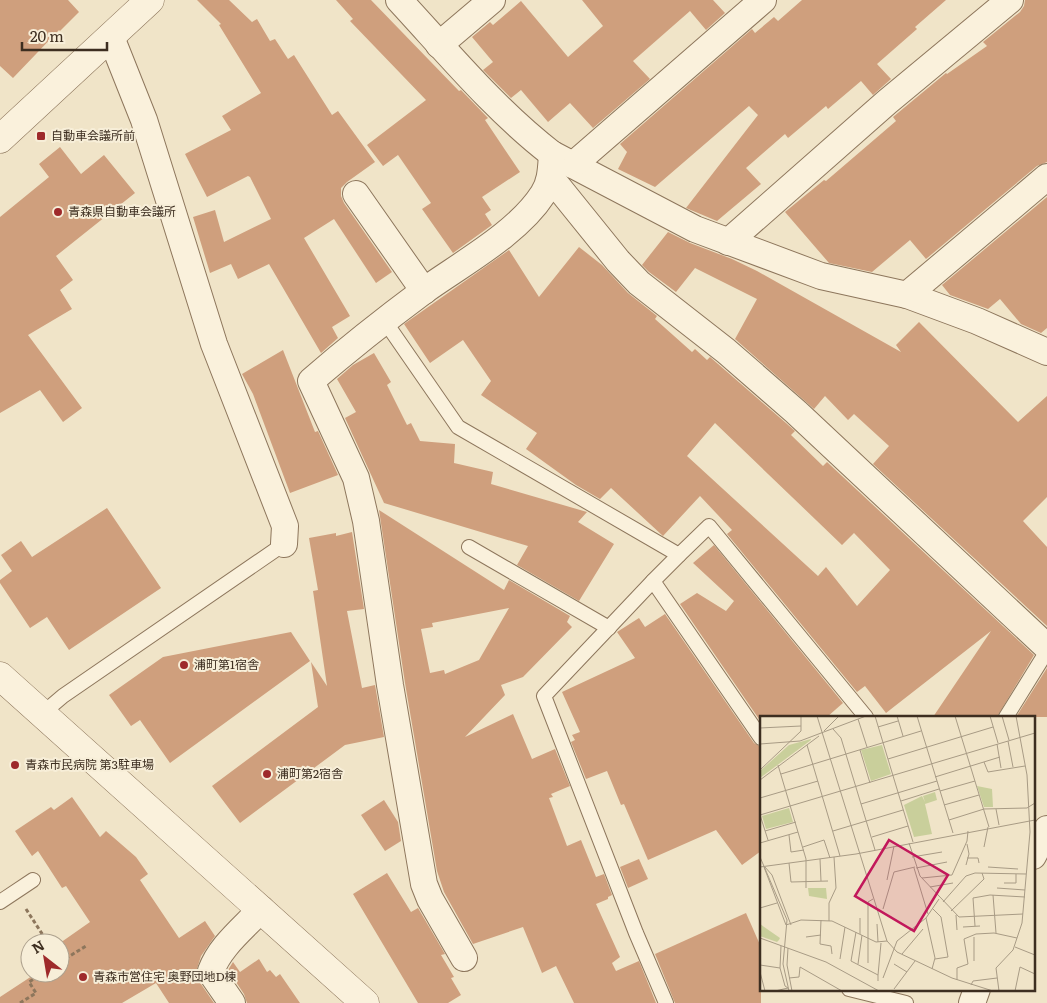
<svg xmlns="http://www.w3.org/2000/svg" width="1047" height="1003" font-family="Literata,'Noto Sans JP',serif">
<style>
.building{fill:#cf9f7d;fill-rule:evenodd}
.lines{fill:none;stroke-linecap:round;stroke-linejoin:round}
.service-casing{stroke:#8d765c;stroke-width:16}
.minor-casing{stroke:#8d765c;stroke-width:28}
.tertiary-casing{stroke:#8d765c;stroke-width:29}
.path{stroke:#8d765c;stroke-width:3;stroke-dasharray:4 2.5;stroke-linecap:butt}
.service{stroke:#faf1dc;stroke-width:14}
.minor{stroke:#faf1dc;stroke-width:26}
.tertiary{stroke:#faf1dc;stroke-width:28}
.poi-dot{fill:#9e2a2b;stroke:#f7eed8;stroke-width:2}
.labels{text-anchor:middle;stroke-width:4;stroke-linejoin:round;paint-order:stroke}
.poi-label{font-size:12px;fill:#3d2e20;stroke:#f7eed8;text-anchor:start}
.inset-road{fill:none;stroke:#a89b85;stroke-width:1}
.view{fill:#c2185b;fill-opacity:0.15;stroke:#c2185b;stroke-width:2.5}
.inset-edge{fill:none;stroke:#3d2e20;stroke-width:2.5}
</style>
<rect width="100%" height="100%" fill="#f0e4c8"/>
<g class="building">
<path d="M0 0H68L79 12 60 31 59 30 13 78 0 66Z"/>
<path d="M197 0H229L252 22 257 19 270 41 275 39 288 59 294 55 332 115 338 111 375 162 347 182 341 188V196L344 203 392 272 376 283 334 219 304 238 350 316 332 327 338 338 321 353 269 264 238 279 231 264 210 273 193 217 215 210 224 242 271 219 250 177 248 176 207 197 185 154 231 130 222 116 261 93 219 25 221 24Z"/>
<path d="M336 0H371L459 91 461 90 488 118 485 120 520 172 482 197 491 210 485 214 492 225 453 253 422 209 431 203 398 155 383 166 367 145 426 100 350 21 353 19Z"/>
<path d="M582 0H713L725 13 706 30 690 11 633 61 650 79 593 128 570 103 548 122 521 90 511 98 483 70 493 62 472 37 490 22 493 25 521 1 568 57 603 26Z"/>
<path d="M802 0H946L915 27 917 29 877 64 891 79 873 95 861 81 828 109 826 106 788 138 785 134 746 168 761 184 717 221 686 208 758 115 749 106 655 187 618 169 627 152 620 144 752 29 755 33 774 17 778 21Z"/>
<path d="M1025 0H1047V162L1037 166 926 259 910 240 872 272 829 263 785 212 824 180 826 181 896 121 893 117 946 73 947 74 987 46 983 42 1020 12 1024 6Z"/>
<path d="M60 147 81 174 104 155 135 193 56 256 73 280 60 290 72 309 28 335 82 408 63 422 40 390 0 413V217L49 177 39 164Z"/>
<path d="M1047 197V328L1041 333 1021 324 1000 299 988 309 950 295 942 285Z"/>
<path d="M668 232 690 243 732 259 757 271 901 352 896 345 919 322 1018 422 1047 396V497L1023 521 1047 547V626L873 464 889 446 854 414 848 420 825 396 814 409 735 339 757 299 695 268 676 292 649 272 642 265Z"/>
<path d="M579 247 602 265 628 293 657 316 655 319 692 352 695 349 707 360 710 357 786 423 795 431 791 435 823 466 827 462 1034 655 997 717H933L991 631 886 713 865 686 857 692 727 534 732 530 700 496 663 536 611 488 600 499 576 485 526 449 537 433 481 395 491 381 463 340 430 363 404 324 509 250 539 297ZM715 423 842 545 854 533 890 570 857 606 826 567 818 576 687 456Z"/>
<path d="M283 350 315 432 318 431 338 475 290 493 253 394 242 374Z"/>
<path d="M374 353 391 382 387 385 407 425 411 423 420 441 455 444 454 463 493 472 491 484 587 512 578 522 614 544 579 601 517 565 528 546 384 503 345 418 356 412 337 379 353 365Z"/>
<path d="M107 508 161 588 69 650 47 617 30 628 0 583V580L12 571 1 555 21 541 32 557Z"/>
<path d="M379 510 504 590 509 580 570 616 567 622 572 627 523 677 501 685 505 695 465 737 513 714 532 759 555 749 570 786 551 794 553 797 549 798 567 846 581 840 596 877 604 874 612 895 608 897V899L596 904 620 957 612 963 616 971 639 961 656 1003H574L556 966 542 973 523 927 473 944 444 892 437 871 405 683ZM509 608 479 660 445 674 444 670 430 673 421 629 433 627 432 623Z"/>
<path d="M352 532 364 609 347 611 362 688 375 685 384 737 345 745 240 823 212 786 318 707 311 662 327 686 313 591 318 590 309 538 336 533V536Z"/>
<path d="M714 545 843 703 827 717H761V722L680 604 697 593 726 611 734 601 693 563Z"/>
<path d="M665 614 754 743 761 747V851L742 865 716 830 648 860 624 804 621 805 607 771 586 779 571 742 575 740 572 735 580 732 562 692 635 658 617 632 639 618 645 627Z"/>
<path d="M291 632 310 661 170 763 140 720 131 726 109 695 163 657Z"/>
<path d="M1047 668V717H1016Z"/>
<path d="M72 797 100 837 106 831 136 857 148 874 140 880 179 938 205 921 215 936 201 956 196 972 201 984 214 1003H169L156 983 122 1003H0V997L32 976 25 966 30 963V973H60V943L90 922 66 886 62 888 38 851 32 856 15 831 51 807 54 810Z"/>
<path d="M384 800 398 822 401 841 385 851 361 815Z"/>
<path d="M639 859 648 879 628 888 620 867Z"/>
<path d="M387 873 411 912 418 908 445 954 441 955 454 977 451 978 461 995 448 1003H418L353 894Z"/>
<path d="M746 913 761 947V1003H675L655 954Z"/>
<path d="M259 959 267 972 270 970 276 977 280 974 300 1003H247L244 994 228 970 233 962 240 972Z"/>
</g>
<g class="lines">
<g class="service-casing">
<g id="service">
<path d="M384 320 458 427 679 555 709 526 866 717"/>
<path d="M469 547 609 628"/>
<path d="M679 555 653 581 761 738"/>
<path d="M653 581 544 696 636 933 666 1003"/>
<path d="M43 713 63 696 284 544"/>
<path d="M1006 717 1047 651"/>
<path d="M0 902 33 880"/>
<path d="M849 989 906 1003"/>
</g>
</g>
<g class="minor-casing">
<g id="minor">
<path d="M399 0C448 53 495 110 552 154L695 229 821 276 907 295 977 321 1047 352"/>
<path d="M111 37 144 120 214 344 285 526 284 544"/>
<path d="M439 45 492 0"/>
<path d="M573 165 763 0"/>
<path d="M551 178 618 261 639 283 726 351 796 412 1047 647"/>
<path d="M356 194 424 291"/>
<path d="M728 242 887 102 1010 0"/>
<path d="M907 295 1047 177"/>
<path d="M1033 856 1047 829"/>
<path d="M464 958 430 899 424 884 390 685 366 521 356 478 311 381C348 349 386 319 425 290 463 263 518 233 543 194 551 182 551 168 552 154"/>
<path d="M232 1003 214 977 211 971C220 946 244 928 261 909"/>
<path d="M972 1003 977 989"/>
</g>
</g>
<g class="tertiary-casing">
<g id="tertiary">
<path d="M0 139 150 0"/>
<path d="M0 676 365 1003"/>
</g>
</g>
<g class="path">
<path d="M26 909 48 943"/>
<path d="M60 962 86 946"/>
<path d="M60 963 65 970"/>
<path d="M20 1003 36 993 29 982 43 973"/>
</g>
<use href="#service" class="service"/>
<use href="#minor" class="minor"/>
<use href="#tertiary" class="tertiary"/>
</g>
<g class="poi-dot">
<rect x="36" y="131" width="10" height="10" rx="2.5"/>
<circle cx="58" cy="212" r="5"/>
<circle cx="184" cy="665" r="5"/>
<circle cx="15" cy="765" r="5"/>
<circle cx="267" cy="774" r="5"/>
<circle cx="83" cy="977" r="5"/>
</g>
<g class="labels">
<g class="poi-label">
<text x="51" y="140">自動車会議所前</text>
<text x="68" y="216">青森県自動車会議所</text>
<text x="194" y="669">浦町第1宿舎</text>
<text x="25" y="769">青森市民病院 第3駐車場</text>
<text x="277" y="778">浦町第2宿舎</text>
<text x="93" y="981">青森市営住宅 奥野団地D棟</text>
</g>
</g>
<g transform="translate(760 716)">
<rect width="275" height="275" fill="#f0e4c8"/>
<path d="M51 23V24L0 62V55L29 29ZM122 29 131 58 111 65 101 34ZM217 70 232 73 233 91H224ZM175 76 177 84 165 88 172 118 154 121 144 89 162 80 165 86 163 80ZM29 92 33 106 6 113 2 100ZM48 172H66L67 183 49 180ZM0 208 20 222 19 224 17 226 0 220Z" fill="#c9cf9b"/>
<path class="inset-road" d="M57 0 127 225M115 0 153 126M137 0 143 20M157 0 193 117M195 0 229 111M230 0 238 27M242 0 249 24M98 3 107 31M118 11 138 5M0 12 41 10M73 13 81 22 115 134M64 15 79 0M248 25 253 51M0 28 40 25 106 0M237 28 241 52M47 29 80 140M100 34 110 67M128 43 233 11M224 46 228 56 265 50M18 49 46 143V172M0 54 41 15V0M21 58 161 15M175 61 240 41M0 64 59 20M180 75 215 65M0 82 58 65M141 85 179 73M101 88 177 65M184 89 219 79M236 93 239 109M0 99 275 17M0 99 8 124M189 104 224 93 267 92 275 87M5 115 36 106M73 115 143 94M29 119 31 136 44 134M112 121 148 110M0 127 38 116M149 127 160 160 199 201 263 198M43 131 64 124 70 142M224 131 228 111M0 141 27 204 23 248 29 275M152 141 182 136M207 142H218L219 147M60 143 61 165M29 147 31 166 68 165M206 149 209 138 207 128M0 151 96 138 275 104M4 151 26 209 41 204 72 205 116 226 127 225 137 236 192 262 233 275M5 151 12 159 31 209M228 151 258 153M154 152 168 198M156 152 187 146M162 162 192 159 207 125 208 115M127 164 134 130M244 167H256V158M170 171 193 167M237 172 265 174M233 179 236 217M183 186 206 160 215 157 266 158M0 192 17 187M172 192 181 201 188 241 175 243M123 193 134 156 155 151M191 195 224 163 222 157M196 199 197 214M100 202V218M166 202 175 242 172 253M61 204 60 228 71 230 72 238M69 205V187L76 172 74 141M117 208 118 226M215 210 213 182 230 179 265 181M203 211 220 210M96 216 91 245 118 259V265M46 221 61 219M214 221V245M0 222 66 246 119 275M255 231 275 239M28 232 27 249 32 275M142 238 163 213M80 243 85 211M108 247V186L113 183M98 248 102 219M134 248 147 256M0 249 20 252M0 256 5 275M118 259 121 227M29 262 39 261 40 251 82 275M123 262 137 225 166 202 179 183M197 264V252L208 248 204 223 216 218 234 217 257 222M211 269 213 265 237 262M134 273 155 245M15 275 28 272 25 270 20 252 21 230M239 275 236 252 253 234 262 207 270 116 267 59 256 0M255 275 260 251 275 258"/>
<path class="view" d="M129 124 188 159 154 215 95 180Z"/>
<rect width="275" height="275" class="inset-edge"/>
</g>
<g transform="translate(45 958) rotate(329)"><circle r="24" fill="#f7eed8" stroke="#ada18e"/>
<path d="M0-4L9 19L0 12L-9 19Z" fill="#9e2a2b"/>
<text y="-8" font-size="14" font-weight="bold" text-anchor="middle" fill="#3d2e20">N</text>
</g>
<path d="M22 42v8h85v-8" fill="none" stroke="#3d2e20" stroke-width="2.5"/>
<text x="30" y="42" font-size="15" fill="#3d2e20" stroke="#f7eed8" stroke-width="4" paint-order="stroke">20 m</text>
</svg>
